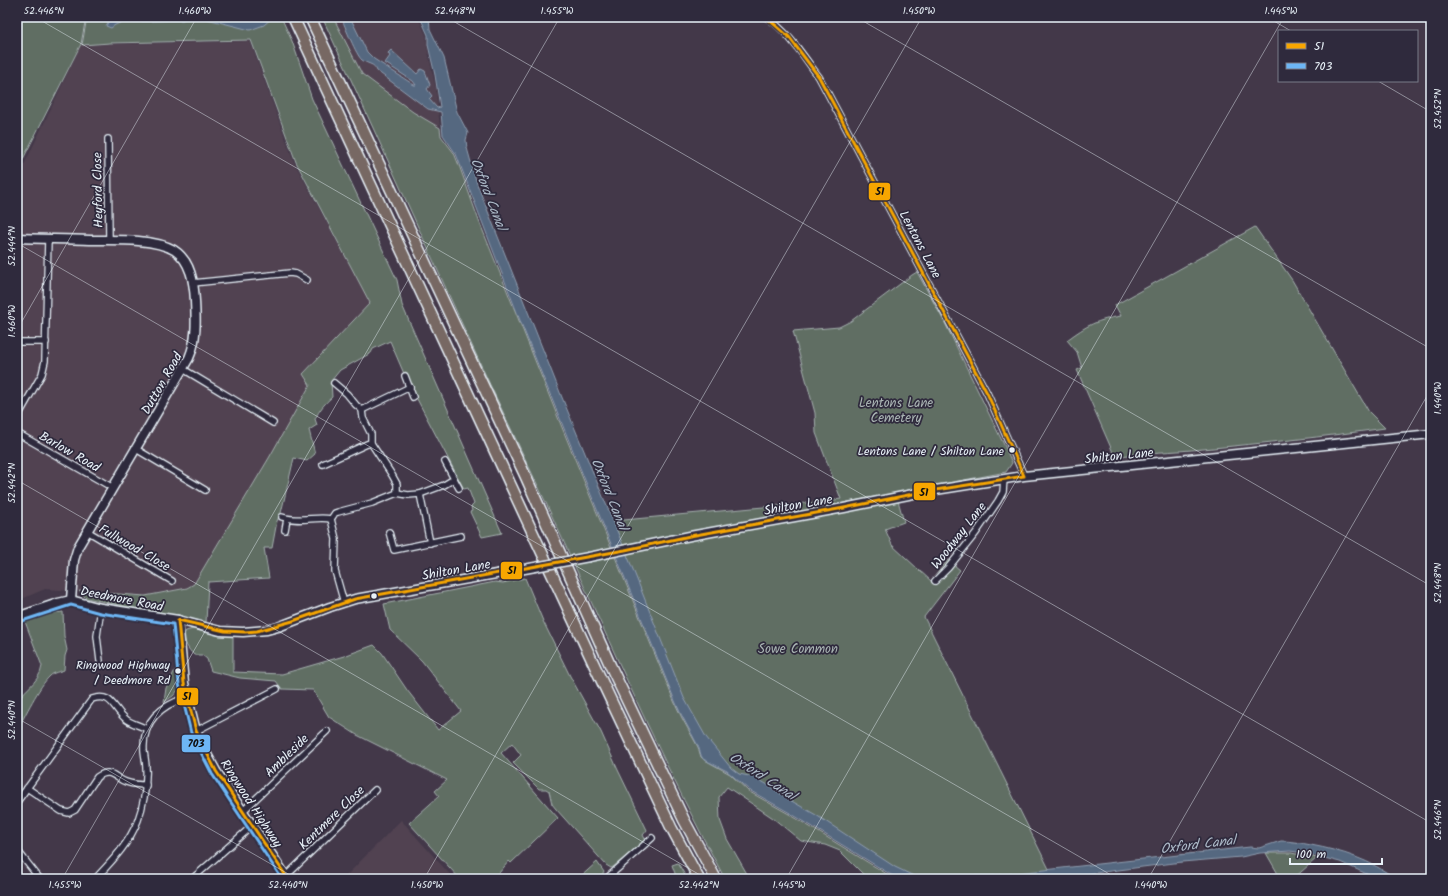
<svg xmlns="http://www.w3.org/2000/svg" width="1448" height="896" font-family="Kalam,sans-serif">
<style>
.built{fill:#514251}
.green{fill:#616e64;stroke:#a4b0ae}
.water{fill:#546780;stroke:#8f9eb0}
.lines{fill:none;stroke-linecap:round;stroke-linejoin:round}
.street-casing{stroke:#e8f1f8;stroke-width:8}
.secondary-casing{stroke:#e8f1f8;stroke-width:11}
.highway-casing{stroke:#e8f1f8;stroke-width:13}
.street{stroke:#2f2a3d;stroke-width:5.5}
.secondary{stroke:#2f2a3d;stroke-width:8}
.highway{stroke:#776864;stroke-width:10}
.secondary-bridge-casing{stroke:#e8f1f8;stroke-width:11;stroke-linecap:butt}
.secondary-bridge{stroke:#2f2a3d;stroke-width:8}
.bus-1-casing{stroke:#2f2a3d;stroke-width:6}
.bus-2-casing{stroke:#2f2a3d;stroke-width:6}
.bus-1{stroke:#f7a600;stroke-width:3}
.bus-2{stroke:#6db6f5;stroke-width:3}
.ticks{fill:none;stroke:#e8f1f8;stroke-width:1;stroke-opacity:0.45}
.bus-dot{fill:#e8f1f8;stroke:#2f2a3d;stroke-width:1.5}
.labels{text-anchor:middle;stroke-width:3.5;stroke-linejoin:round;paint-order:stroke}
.bus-label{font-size:12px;fill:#e8f1f8;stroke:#2f2a3d;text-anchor:end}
.street-label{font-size:13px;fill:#e8f1f8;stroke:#2f2a3d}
.park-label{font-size:13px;fill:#abb6b5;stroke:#2f2a3d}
.water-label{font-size:14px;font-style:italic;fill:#adbac8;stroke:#2f2a3d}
.line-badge{stroke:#2f2a3d;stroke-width:1.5}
.pale-badge-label{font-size:11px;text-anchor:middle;font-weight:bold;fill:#111}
.neatline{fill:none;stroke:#e8f1f8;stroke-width:1.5}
.ticks-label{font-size:10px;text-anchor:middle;fill:#e8f1f8}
</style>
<rect width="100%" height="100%" fill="#433849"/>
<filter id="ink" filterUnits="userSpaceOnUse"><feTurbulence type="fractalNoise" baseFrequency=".025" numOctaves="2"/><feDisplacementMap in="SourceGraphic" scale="8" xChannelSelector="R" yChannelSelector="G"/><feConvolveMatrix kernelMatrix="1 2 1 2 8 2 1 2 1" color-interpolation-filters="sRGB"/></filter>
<g filter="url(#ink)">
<g class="built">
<path d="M333 17H418L426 35 428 52 436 89 440 128 413 112 362 74Z"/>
<path d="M250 41 294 162 370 303 303 374 310 385 269 458 194 585 187 588 145 596 45 589 17 601V180L81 45 110 44Z"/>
<path d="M401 820 454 879H343Z"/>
</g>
<g class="green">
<path d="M17 17H86L81 44 17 171Z"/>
<path d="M87 17H281L292 41 312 99 397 280 402 305 502 533 482 537 470 512 472 511 471 507 474 504 468 488 464 489 405 376 390 341 373 349 371 353 340 370 331 381 332 397C325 403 319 410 315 419L317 425 309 430 315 454 307 461 294 458 281 513 277 521 272 548H264L269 578 208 582 206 623 86 598 79 591 145 596 187 588 194 584 269 458 310 385 303 374 370 303 296 162 251 40 110 43 82 45Z"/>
<path d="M322 17H333L362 74 413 112 440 128 441 136 454 153 460 168 479 221 559 420 674 701 682 718 698 747 701 757 703 759 730 774 748 791 789 814 895 879H868L840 851 825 845 801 841 773 818 727 787 719 797 720 820 727 839 750 879H725C669 776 621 667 572 560 537 481 498 404 463 326 416 223 370 120 322 17Z"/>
<path d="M1255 227 1292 280 1369 412 1385 428C1324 437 1264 443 1203 449 1173 452 1144 452 1115 457L1077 370 1082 368 1077 352 1067 340C1087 325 1097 320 1121 316L1115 305Z"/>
<path d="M917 272 945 323 1006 449 1012 463 1006 472 843 503 844 508 897 497 904 522 885 529 892 545 931 581 948 560 960 570 924 617 1051 873 1006 879H908L739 778 699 738 613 521 828 501 841 499 816 433 815 413 793 331 839 327 851 321 912 275Z"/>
<path d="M525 578 543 621 570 676 601 732 617 768 647 830 643 835 645 839 643 842 613 867 611 868 606 865 556 809 552 804 549 791 546 789H539L513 763 521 755 512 743 501 753 558 818 511 863 509 861 494 879H460L409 823 439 796 435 791 447 780 357 735 329 717 313 690 282 689 276 681 240 678 211 671 207 659 202 655H194C188 649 184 643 184 634L186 631 193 629 217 635 233 637V672L282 674 344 656 374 645 382 653 407 690 438 730 461 711 422 661 390 630 384 604 495 582 503 583Z"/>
<path d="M63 612 64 636 67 650 65 656 64 670C59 672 54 672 50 676 39 686 25 716 17 730 17 722 16 712 17 705 19 691 40 684 42 666L24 619 43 614Z"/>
<path d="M176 668 178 690 173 696 164 702 166 688Z"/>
<path d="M1266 853H1291L1317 858 1293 879H1281Z"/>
<path d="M597 862 604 872 600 879H578Z"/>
<path d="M678 863 687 879H677L672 865Z"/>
</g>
<g class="water">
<path d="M111 17H187L183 20 122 22 115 25 111 28 106 26Z"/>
<path d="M205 17H273L264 25 250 30 207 19Z"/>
<path d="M341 17H350L367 52 374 59 414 85H416L413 81 385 63 390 56 388 53 391 50 417 74 421 69 425 71 430 85 427 89 432 96 429 99 437 108 440 107 435 75 428 45V35L420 17H429L430 29 444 58 457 112 468 133 466 140 467 148 477 184 561 395 632 567 684 698 706 737 731 768 739 774 754 777 768 785 788 799 816 815 895 867 918 878 923 879H898L790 813 749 790 727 771 703 759C700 755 700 749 697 744 690 730 681 716 675 701L521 323 456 154 443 135 441 112 428 109 377 71C374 63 369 65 362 60 356 55 345 26 341 17Z"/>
<path d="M1281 841C1291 841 1301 843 1311 845 1342 851 1371 860 1396 879H1378L1340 862 1305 853 1290 851 1260 853 1241 857 1182 862 1047 879H943L963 876H991L1250 847 1259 848Z"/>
</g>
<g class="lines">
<g class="street-casing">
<g id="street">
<path d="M766 17C789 32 803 56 819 77L987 393 1024 476"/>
<path d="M108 139 109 240"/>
<path d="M193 283 290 273 296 274 307 280"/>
<path d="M17 342H46"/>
<path d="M183 369 273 423"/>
<path d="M405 376 413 397"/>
<path d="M334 383 347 394 356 405 362 410 363 418 371 434V443L392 475 397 484V493"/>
<path d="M362 410 410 387"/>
<path d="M17 418 42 374 45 361 48 239"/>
<path d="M17 433 113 488"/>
<path d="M136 449 205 490"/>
<path d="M445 462 459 488"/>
<path d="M323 464 367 444 371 443"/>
<path d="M420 494 430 543"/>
<path d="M282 517C301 523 315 516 331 519L335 513 338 512 372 503 397 493 408 495 420 494 444 485 454 479"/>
<path d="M331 519 336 539 335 571 344 603"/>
<path d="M285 530 287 519"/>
<path d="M87 531 172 581"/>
<path d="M389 532 394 550 461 536"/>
<path d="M935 581 948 568 976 533 998 501 1003 492 1004 479"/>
<path d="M100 661 97 636 101 608"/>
<path d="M196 731 277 689"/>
<path d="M27 788 61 811 69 813 75 810 97 777C111 767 114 778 126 782 132 784 139 785 146 785"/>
<path d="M17 802 92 699C113 692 113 710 127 720 133 724 141 726 147 729"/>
<path d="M243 811 327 731"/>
<path d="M17 850 40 879"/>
<path d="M286 876 375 790"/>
<path d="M95 879C112 861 129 844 138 820 143 806 146 791 146 776 147 767 145 759 144 751 142 720 161 706 187 697"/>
<path d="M192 879 252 826"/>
<path d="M606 879 652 838"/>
</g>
</g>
<g class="secondary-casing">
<g id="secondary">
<path d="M17 238C41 239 66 239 90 240 113 240 154 238 174 250 191 261 194 283 195 301 196 320 197 340 189 358L78 547 74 560 71 600"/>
<path d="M589 557 690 536 844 508 923 492 1024 476 1431 434"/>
<path d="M17 617 58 603 71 600 101 608 178 620 220 631 243 632 267 630 278 627 330 607 355 599 519 570"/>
<path d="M178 620 184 683 196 731 203 747 216 771 288 879"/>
</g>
</g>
<g class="highway-casing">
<g id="highway">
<path d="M293 17 598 673 671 827 699 879"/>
<path d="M310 17 525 475 611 667 684 820 716 879"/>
</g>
</g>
<use href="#street" class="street"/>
<use href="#secondary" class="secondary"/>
<use href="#highway" class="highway"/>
<g class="secondary-bridge-casing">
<path id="secondary-bridge" d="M519 570 589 557"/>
</g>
<use href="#secondary-bridge" class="secondary-bridge"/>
<g class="bus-1-casing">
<path id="bus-1" d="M288 879 216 771 196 731 184 683 178 620 225 631 245 632 257 631 293 621 355 599 625 550 690 536 844 508 923 492 1024 476 987 393 819 77 789 37 766 17"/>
</g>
<g class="bus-2-casing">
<path id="bus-2" d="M19 622 71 605 100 613 173 624 179 684 191 733 212 774 282 879"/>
</g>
<use href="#bus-1" class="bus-1"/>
<use href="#bus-2" class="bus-2"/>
</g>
</g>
<path class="ticks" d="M35 17 1431 823M446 17 1431 586M856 17 1431 349M1267 17 1291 31M1378 81 1431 112M17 243 1118 879M17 330 197 17M17 480 707 879M17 718 297 879M62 879 560 17M424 879 922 17M786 879 1284 17M1148 879 1431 389"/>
<g class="bus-dot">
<circle cx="1012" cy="450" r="3.5"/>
<circle cx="374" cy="596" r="3.5"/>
<circle cx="178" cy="671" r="3.5"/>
</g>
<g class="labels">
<g class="bus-label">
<text x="1004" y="455">Lentons Lane / Shilton Lane</text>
<text x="170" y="669">Ringwood Highway<tspan x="170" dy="15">/ Deedmore Rd</tspan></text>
</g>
<g class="street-label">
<text transform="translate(97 190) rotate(-91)" y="5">Heyford Close</text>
<text transform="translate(921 244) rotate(62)" y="5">Lentons Lane</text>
<text transform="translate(161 383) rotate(-60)" y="5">Dutton Road</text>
<text transform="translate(70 451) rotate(30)" y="5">Barlow Road</text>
<text transform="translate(1119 455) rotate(-6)" y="5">Shilton Lane</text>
<text transform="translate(798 504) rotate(-10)" y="5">Shilton Lane</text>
<text transform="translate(958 535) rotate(-52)" y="5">Woodway Lane</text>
<text transform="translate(135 547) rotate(30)" y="5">Fullwood Close</text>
<text transform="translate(456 569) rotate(-10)" y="5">Shilton Lane</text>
<text transform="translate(122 598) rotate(11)" y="5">Deedmore Road</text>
<text transform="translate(286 755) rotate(-44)" y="5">Ambleside</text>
<text transform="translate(252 803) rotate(57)" y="5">Ringwood Highway</text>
<text transform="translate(331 817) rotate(-44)" y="5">Kentmere Close</text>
</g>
<g class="park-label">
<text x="896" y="407">Lentons Lane<tspan x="896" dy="15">Cemetery</tspan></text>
<text x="798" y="653">Sowe Common</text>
</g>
<g class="water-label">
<text transform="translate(489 194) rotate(69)" y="5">Oxford Canal</text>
<text transform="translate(610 494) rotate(68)" y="5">Oxford Canal</text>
<text transform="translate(763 776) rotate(33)" y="5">Oxford Canal</text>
<text transform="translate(1198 844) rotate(-7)" y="5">Oxford Canal</text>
</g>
</g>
<g class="line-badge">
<rect x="868" y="182" width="23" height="19" rx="4" fill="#f7a600"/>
<rect x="913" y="482" width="23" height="19" rx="4" fill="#f7a600"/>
<rect x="500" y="561" width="23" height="19" rx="4" fill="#f7a600"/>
<rect x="176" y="687" width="23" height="19" rx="4" fill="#f7a600"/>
<rect x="181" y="734" width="30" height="19" rx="4" fill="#6db6f5"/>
</g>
<g class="pale-badge-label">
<text x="880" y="195">51</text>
<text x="924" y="496">51</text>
<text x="512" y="574">51</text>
<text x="187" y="700">51</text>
<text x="196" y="747">703</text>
</g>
<rect width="1448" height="896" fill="none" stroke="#2f2a3d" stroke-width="44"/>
<rect x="1278" y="30" width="140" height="52" fill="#2f2a3d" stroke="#797a88"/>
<rect x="1286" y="43" width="20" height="6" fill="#f7a600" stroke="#797a88"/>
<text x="1314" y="50" font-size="12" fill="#e8f1f8">51</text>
<rect x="1286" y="63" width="20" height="6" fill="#6db6f5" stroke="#797a88"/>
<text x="1314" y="70" font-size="12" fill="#e8f1f8">703</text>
<path d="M1290 858v6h92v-6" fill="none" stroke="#e8f1f8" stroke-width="2"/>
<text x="1296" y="858" font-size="12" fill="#e8f1f8" stroke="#2f2a3d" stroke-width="3" paint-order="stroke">100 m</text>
<rect x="22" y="22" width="1404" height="852" class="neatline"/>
<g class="ticks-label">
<text x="44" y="14">52.446°N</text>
<text x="195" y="14">1.460°W</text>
<text x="455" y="14">52.448°N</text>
<text x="557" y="14">1.455°W</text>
<text x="919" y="14">1.450°W</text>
<text x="1281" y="14">1.445°W</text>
<text transform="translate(1437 109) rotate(-90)" y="4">52.452°N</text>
<text transform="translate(11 246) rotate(-90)" y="4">52.444°N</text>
<text transform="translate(11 321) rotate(-90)" y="4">1.460°W</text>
<text transform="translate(1437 398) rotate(-90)" y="4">1.440°W</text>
<text transform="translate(11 483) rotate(-90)" y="4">52.442°N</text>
<text transform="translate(1437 583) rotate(-90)" y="4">52.448°N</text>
<text transform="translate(11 720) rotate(-90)" y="4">52.440°N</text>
<text transform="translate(1437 820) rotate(-90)" y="4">52.446°N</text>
<text x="65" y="888">1.455°W</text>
<text x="288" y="888">52.440°N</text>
<text x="427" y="888">1.450°W</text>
<text x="699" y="888">52.442°N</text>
<text x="789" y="888">1.445°W</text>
<text x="1151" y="888">1.440°W</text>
</g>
</svg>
